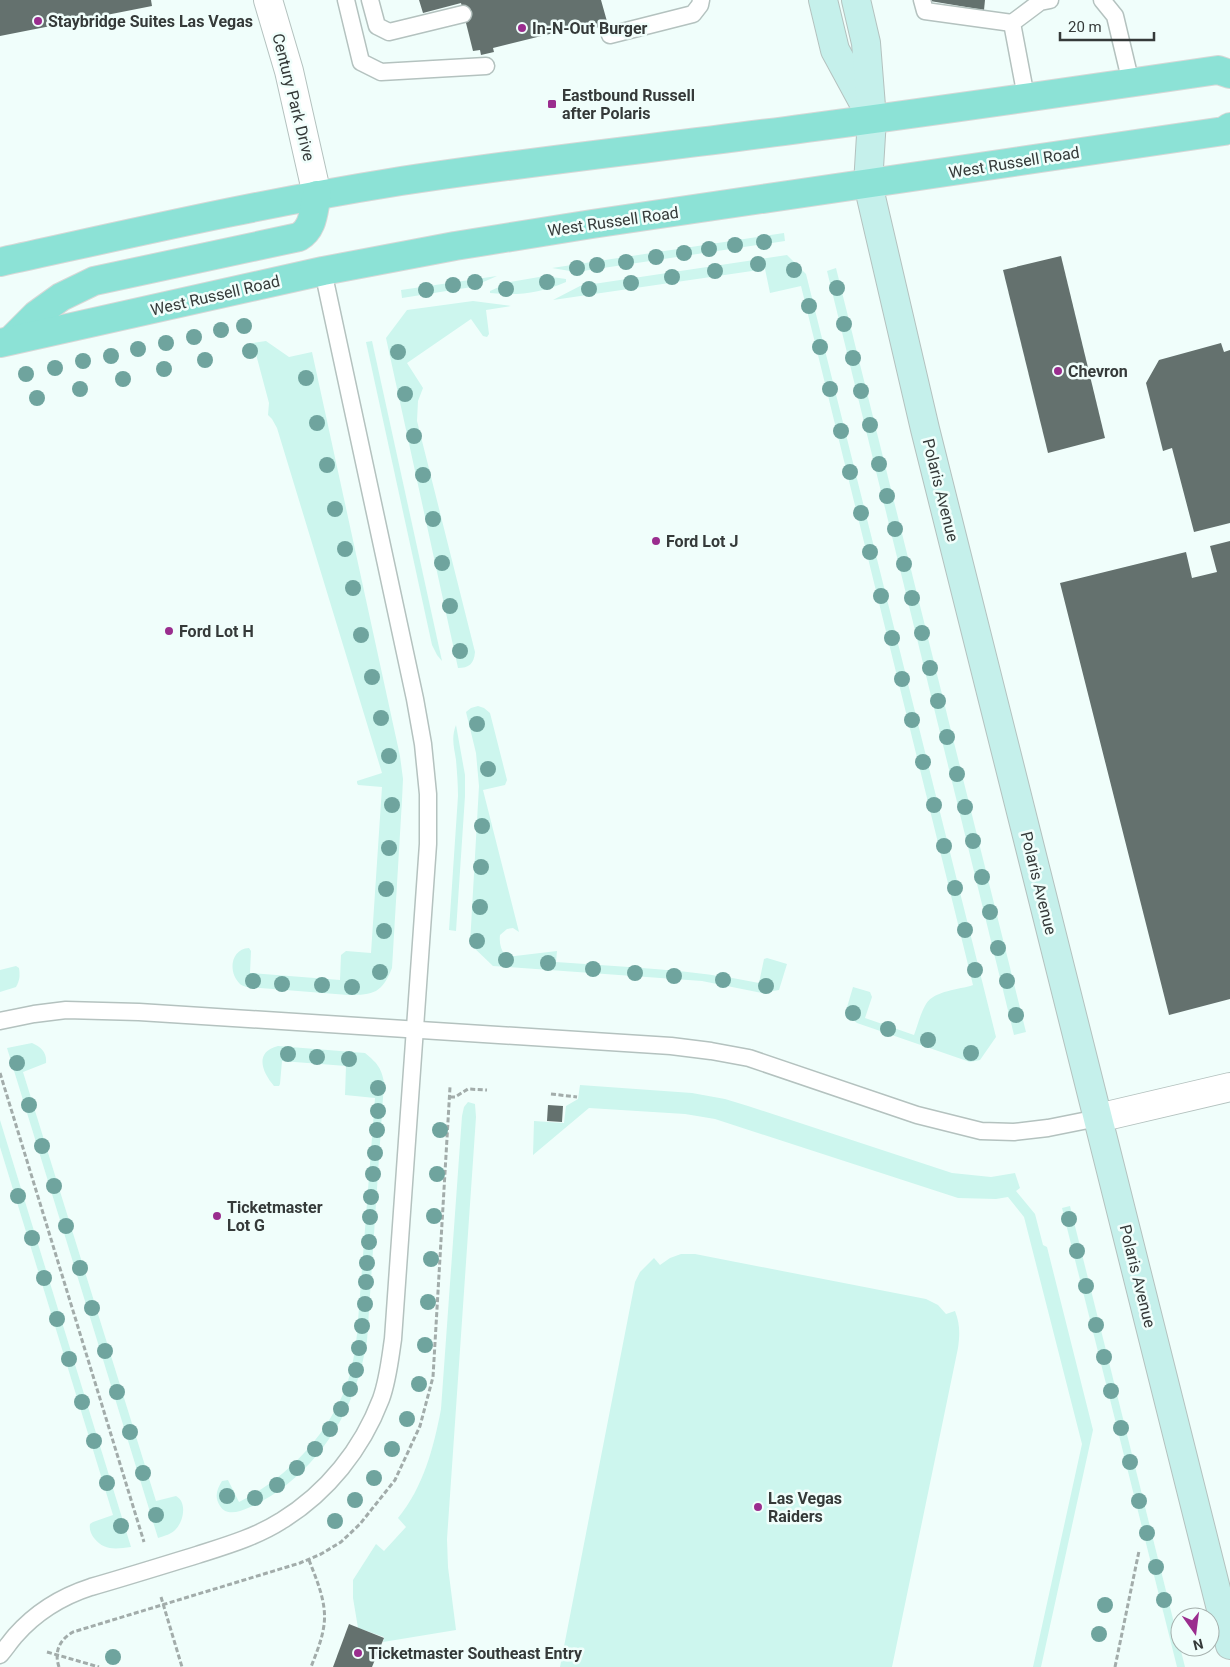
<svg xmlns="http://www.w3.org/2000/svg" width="1230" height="1667" font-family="Roboto,sans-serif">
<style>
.green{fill:#cdf6ee}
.building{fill:#64716e}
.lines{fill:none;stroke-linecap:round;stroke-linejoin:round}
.lane-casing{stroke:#b4c2bf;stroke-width:19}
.street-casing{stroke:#b4c2bf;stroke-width:30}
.secondary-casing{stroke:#b4c2bf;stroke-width:30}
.primary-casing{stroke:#d7d8d7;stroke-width:30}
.path{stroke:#a2acaa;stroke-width:3;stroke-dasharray:5 2.5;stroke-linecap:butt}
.lane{stroke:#fff;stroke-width:16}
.street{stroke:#fff;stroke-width:28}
.secondary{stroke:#c5f0eb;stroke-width:28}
.primary{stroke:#8ce2d6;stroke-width:28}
.tree{fill:#6fa49e}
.poi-dot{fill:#9a2d8e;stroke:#f0fefb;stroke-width:2}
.labels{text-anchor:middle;stroke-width:5;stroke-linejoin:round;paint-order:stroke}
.poi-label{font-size:16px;font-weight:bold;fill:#353a39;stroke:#f0fefb;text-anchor:start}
.street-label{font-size:16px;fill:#353a39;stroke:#f0fefb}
</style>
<rect width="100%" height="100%" fill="#f0fefb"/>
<g class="green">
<path d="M784 233 785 241 576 272 552 268Z"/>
<path d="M787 255 806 274 996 1037 980 1060 970 1062 857 1023 845 1014 853 987 870 992 872 997 865 1018 914 1035C918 1025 920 1014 926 1004 935 990 959 990 973 985L801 286 770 293 765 269 553 300 580 286Z"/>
<path d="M836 268 1026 1032 1014 1035 827 271Z"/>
<path d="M497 276 472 287 402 298 401 290Z"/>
<path d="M545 276 566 279V282C540 293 518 296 490 293V291L510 282Z"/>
<path d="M473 301 511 306 486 310 489 334 487 337 483 336 471 319 407 363 423 388 418 401 417 421 475 652C474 664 469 668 458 668L386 338 407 310Z"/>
<path d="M266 341 289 357 312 352 400 756 403 779 402 800 392 968C382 993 374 995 348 995L247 987C246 987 241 985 240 984 228 973 230 949 249 948L251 951 250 973 340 980 341 955 346 951 371 953 382 787 358 785 357 783V781L382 773 277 428 272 419 268 415 269 403 253 343Z"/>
<path d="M372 341 442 661 437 655 432 645 366 342Z"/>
<path d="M478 706 484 708 490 713 507 780 505 785 483 790 519 932 513 928 507 929 500 935C499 943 501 949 505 956H515L557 951 556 962C624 967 692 969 759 983L764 959 767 958 787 964 779 990 762 993 702 981 493 966 470 944 479 786 476 753 466 712 471 708Z"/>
<path d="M456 725 465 775V796L456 931 449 930 458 796C458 784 457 772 456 760 454 747 451 738 456 725Z"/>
<path d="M16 966 19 968C20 975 20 980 16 987L0 992V970Z"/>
<path d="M32 1043C41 1047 47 1052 46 1063L23 1072 156 1501 176 1496C187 1502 184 1520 176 1529 172 1534 164 1536 158 1538L7 1048Z"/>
<path d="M278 1046 365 1053C377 1063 381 1067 384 1082L367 1341C364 1356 361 1371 356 1385 339 1437 298 1487 248 1508 239 1512 226 1516 220 1506 214 1497 217 1489 222 1481L228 1480 239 1502C287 1478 326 1437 346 1387 352 1370 355 1352 357 1334L375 1098 345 1095 346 1066 282 1061 280 1084 279 1086H274C262 1072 254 1052 278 1046Z"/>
<path d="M580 1085 692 1093 725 1099 748 1106 952 1173 991 1177 1015 1173 1020 1188 1016 1191 1035 1214 1043 1245 1047 1247 1093 1430 1041 1667H1033L1082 1444 1024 1217 1008 1197 996 1199 958 1198 715 1119 685 1114 589 1108 533 1155 534 1121 564 1123 566 1106 578 1099Z"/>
<path d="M468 1102 475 1104 476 1117 447 1539 448 1567 456 1630 383 1642 384 1637 358 1628 353 1598V1580L376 1544 384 1551 406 1527 398 1518C423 1488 434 1447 441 1409L462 1116 464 1107Z"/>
<path d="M0 1120 131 1547C116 1549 104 1551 94 1538 91 1534 89 1529 90 1524L93 1522 113 1515 0 1147Z"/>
<path d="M1070 1206 1185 1667H1177L1062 1208Z"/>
<path d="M681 1254H695L926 1299 938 1305 946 1314 955 1311C960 1324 960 1334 958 1348L892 1667H560L635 1282 640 1272 654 1258 660 1265 670 1258Z"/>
</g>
<g class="building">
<path d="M0 0H151L152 6 0 36Z"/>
<path d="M419 0H601L608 25 587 30 586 25 493 48 494 52 481 55 480 50 473 51 461 3 423 13Z"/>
<path d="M924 0H985L984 10Z"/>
<path d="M1061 256 1105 438 1048 453 1003 270Z"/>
<path d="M1221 343 1224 352 1230 350V523L1194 532 1172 448 1163 451 1146 383 1159 360Z"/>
<path d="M1230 541V999L1169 1015 1060 583 1186 552 1192 578 1217 572 1210 546Z"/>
<path d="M548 1105 563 1106 562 1122 547 1121Z"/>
<path d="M349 1624 384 1638 372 1667H333Z"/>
</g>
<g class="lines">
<g class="lane-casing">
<g id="lane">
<path d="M346 0 361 62 381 72 486 66"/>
<path d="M370 0 377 26 389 32 463 14"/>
<path d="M922 0 925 11 1012 23"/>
<path d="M1102 0 1115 16 1131 83"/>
<path d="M610 35 693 14 700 5 701 0"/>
<path d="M1026 97 1012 23 1040 2 1050 0"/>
<path d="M0 1021 34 1014 66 1010 139 1012 671 1046 711 1051 749 1058 917 1115 981 1131 1014 1132 1048 1128 1098 1118"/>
<path d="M0 1655C5 1649 10 1642 15 1636 36 1612 60 1597 91 1587 126 1577 161 1566 197 1555 225 1546 256 1537 281 1521 327 1493 362 1449 381 1399 388 1380 390 1359 393 1339L428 844V794L423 744 415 699 323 271"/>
</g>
</g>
<g class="street-casing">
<g id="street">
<path d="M268 0 289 71 317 195"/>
<path d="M1098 1118 1230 1087"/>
</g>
</g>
<g class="secondary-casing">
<g id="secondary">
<path d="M823 0 835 50 867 109"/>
<path d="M856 0 866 43 872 119 868 184 925 429 1230 1645"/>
</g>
</g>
<g class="primary-casing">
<g id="primary">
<path d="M0 262C129 234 258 204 389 183 528 161 668 147 807 128 944 110 1081 90 1218 70L1230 74"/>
<path d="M11 340 36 315 61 297 94 281 299 237C314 228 313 211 317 195"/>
<path d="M0 343 323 271 455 246 592 224 1224 131 1230 127"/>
</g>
</g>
<g class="path">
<path d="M0 1073 144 1542"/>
<path d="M551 1094 577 1097"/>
<path d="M450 1097H455L468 1089 487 1090"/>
<path d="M309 1560C317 1581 327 1603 324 1625 322 1640 316 1654 311 1667"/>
<path d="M161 1597 182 1667"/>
<path d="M47 1652 99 1667"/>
<path d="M59 1667C54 1652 59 1640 73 1632L300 1563 321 1554 341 1542 360 1524 395 1480 420 1426 433 1377 450 1087"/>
<path d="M1115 1667 1139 1551"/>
</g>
<use href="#lane" class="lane"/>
<use href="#street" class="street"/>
<use href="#secondary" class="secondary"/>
<use href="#primary" class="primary"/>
</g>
<g class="tree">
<circle cx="764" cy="242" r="8"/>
<circle cx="735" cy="245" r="8"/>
<circle cx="709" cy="249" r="8"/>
<circle cx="684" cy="253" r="8"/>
<circle cx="656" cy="257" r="8"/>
<circle cx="626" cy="262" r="8"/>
<circle cx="758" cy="264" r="8"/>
<circle cx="597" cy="265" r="8"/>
<circle cx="577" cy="268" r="8"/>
<circle cx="794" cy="270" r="8"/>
<circle cx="715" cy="271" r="8"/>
<circle cx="672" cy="277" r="8"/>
<circle cx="475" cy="282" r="8"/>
<circle cx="547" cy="282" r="8"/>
<circle cx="631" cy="283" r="8"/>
<circle cx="453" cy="285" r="8"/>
<circle cx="837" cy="288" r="8"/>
<circle cx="506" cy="289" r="8"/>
<circle cx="589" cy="289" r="8"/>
<circle cx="426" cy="290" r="8"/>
<circle cx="809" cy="306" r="8"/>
<circle cx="844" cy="324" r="8"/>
<circle cx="244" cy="326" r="8"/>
<circle cx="221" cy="330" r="8"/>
<circle cx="194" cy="337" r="8"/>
<circle cx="166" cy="343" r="8"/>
<circle cx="820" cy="347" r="8"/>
<circle cx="138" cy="349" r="8"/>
<circle cx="250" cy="351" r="8"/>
<circle cx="398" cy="352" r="8"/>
<circle cx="111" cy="356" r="8"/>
<circle cx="853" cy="358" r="8"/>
<circle cx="205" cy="360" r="8"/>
<circle cx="83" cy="361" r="8"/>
<circle cx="55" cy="368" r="8"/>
<circle cx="164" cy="369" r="8"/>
<circle cx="26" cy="374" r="8"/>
<circle cx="306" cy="378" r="8"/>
<circle cx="123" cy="379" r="8"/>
<circle cx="80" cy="389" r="8"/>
<circle cx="830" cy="389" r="8"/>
<circle cx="861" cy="391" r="8"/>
<circle cx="405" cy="394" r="8"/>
<circle cx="37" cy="398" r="8"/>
<circle cx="317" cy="423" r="8"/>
<circle cx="870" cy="425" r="8"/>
<circle cx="841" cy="431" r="8"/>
<circle cx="414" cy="436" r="8"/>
<circle cx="879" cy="464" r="8"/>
<circle cx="327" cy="465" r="8"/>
<circle cx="850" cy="472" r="8"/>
<circle cx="423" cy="475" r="8"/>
<circle cx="887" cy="496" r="8"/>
<circle cx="335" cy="509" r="8"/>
<circle cx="861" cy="513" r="8"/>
<circle cx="433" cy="519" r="8"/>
<circle cx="895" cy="529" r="8"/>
<circle cx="345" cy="549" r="8"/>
<circle cx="870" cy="552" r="8"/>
<circle cx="442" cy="563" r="8"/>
<circle cx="904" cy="564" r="8"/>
<circle cx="353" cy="588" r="8"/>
<circle cx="881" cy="596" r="8"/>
<circle cx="912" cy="598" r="8"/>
<circle cx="450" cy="606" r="8"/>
<circle cx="922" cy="633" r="8"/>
<circle cx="361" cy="635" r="8"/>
<circle cx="892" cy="638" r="8"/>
<circle cx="460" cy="651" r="8"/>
<circle cx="930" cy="668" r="8"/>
<circle cx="372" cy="677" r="8"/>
<circle cx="902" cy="679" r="8"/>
<circle cx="938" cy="701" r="8"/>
<circle cx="381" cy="718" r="8"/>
<circle cx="912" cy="720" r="8"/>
<circle cx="477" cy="724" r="8"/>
<circle cx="947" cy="737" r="8"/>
<circle cx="389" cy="756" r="8"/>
<circle cx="923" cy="762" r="8"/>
<circle cx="488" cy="769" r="8"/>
<circle cx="957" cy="774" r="8"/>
<circle cx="392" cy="805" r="8"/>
<circle cx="934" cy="805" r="8"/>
<circle cx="965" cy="807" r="8"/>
<circle cx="482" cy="826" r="8"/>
<circle cx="973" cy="841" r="8"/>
<circle cx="944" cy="846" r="8"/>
<circle cx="389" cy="848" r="8"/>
<circle cx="481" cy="867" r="8"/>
<circle cx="982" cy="877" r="8"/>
<circle cx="955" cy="888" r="8"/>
<circle cx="386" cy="889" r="8"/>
<circle cx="480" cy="907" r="8"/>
<circle cx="990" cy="912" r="8"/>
<circle cx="965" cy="930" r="8"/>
<circle cx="384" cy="931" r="8"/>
<circle cx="477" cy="941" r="8"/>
<circle cx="998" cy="948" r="8"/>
<circle cx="506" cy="960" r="8"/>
<circle cx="548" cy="963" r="8"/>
<circle cx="593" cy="969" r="8"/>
<circle cx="975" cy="970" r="8"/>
<circle cx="380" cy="972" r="8"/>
<circle cx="635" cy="973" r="8"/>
<circle cx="674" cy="976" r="8"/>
<circle cx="723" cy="980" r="8"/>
<circle cx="253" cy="981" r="8"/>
<circle cx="1007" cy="981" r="8"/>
<circle cx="282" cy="984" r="8"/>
<circle cx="322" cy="985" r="8"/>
<circle cx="766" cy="986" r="8"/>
<circle cx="352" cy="987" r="8"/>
<circle cx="853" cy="1013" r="8"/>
<circle cx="1016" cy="1015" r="8"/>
<circle cx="888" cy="1029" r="8"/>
<circle cx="928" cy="1040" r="8"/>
<circle cx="971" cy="1053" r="8"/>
<circle cx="288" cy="1054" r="8"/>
<circle cx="317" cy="1057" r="8"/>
<circle cx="349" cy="1059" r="8"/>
<circle cx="17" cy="1063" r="8"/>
<circle cx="378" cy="1088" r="8"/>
<circle cx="29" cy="1105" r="8"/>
<circle cx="378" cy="1111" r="8"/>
<circle cx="377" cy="1130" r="8"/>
<circle cx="440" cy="1130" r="8"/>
<circle cx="42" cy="1146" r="8"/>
<circle cx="375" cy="1153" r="8"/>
<circle cx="373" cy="1174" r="8"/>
<circle cx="437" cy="1174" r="8"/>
<circle cx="54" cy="1186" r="8"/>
<circle cx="18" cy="1196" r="8"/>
<circle cx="371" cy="1197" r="8"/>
<circle cx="434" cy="1216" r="8"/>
<circle cx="370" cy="1217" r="8"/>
<circle cx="1069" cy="1219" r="8"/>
<circle cx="66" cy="1226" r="8"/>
<circle cx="32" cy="1238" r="8"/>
<circle cx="369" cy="1242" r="8"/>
<circle cx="1077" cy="1251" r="8"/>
<circle cx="431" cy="1259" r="8"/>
<circle cx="367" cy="1263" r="8"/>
<circle cx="80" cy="1268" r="8"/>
<circle cx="44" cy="1278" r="8"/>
<circle cx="366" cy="1282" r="8"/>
<circle cx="1086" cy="1286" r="8"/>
<circle cx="428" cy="1302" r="8"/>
<circle cx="365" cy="1304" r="8"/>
<circle cx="92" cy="1308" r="8"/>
<circle cx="57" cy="1319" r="8"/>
<circle cx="1096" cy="1325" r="8"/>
<circle cx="362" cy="1326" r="8"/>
<circle cx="425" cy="1345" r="8"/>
<circle cx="359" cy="1348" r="8"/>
<circle cx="105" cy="1351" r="8"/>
<circle cx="1104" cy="1357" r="8"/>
<circle cx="69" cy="1359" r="8"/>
<circle cx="356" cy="1370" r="8"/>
<circle cx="419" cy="1384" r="8"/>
<circle cx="350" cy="1389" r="8"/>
<circle cx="1111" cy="1391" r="8"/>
<circle cx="117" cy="1392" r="8"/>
<circle cx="82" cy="1402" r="8"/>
<circle cx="341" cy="1409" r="8"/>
<circle cx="407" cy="1419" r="8"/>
<circle cx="1121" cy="1428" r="8"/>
<circle cx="330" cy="1429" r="8"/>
<circle cx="130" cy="1432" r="8"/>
<circle cx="94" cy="1441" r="8"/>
<circle cx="315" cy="1449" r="8"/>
<circle cx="392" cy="1449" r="8"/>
<circle cx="1130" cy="1462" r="8"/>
<circle cx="297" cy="1468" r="8"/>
<circle cx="143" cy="1473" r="8"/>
<circle cx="374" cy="1478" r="8"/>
<circle cx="107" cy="1483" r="8"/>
<circle cx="277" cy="1485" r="8"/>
<circle cx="227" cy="1496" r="8"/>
<circle cx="255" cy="1498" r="8"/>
<circle cx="355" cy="1500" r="8"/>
<circle cx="1139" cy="1501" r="8"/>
<circle cx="156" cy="1515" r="8"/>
<circle cx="335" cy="1521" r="8"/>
<circle cx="121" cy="1526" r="8"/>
<circle cx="1147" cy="1533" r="8"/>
<circle cx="1156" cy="1567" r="8"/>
<circle cx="1164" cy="1600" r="8"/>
<circle cx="1105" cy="1605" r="8"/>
<circle cx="1099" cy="1634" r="8"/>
<circle cx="113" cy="1657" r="8"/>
</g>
<g class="poi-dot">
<circle cx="38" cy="21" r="5"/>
<circle cx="522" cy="28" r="5"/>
<rect x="547" y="99" width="10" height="10" rx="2.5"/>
<circle cx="1058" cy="371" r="5"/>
<circle cx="656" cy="541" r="5"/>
<circle cx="169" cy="631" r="5"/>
<circle cx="217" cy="1216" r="5"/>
<circle cx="758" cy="1507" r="5"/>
<circle cx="358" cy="1653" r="5"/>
</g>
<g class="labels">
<g class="poi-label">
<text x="48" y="27">Staybridge Suites Las Vegas</text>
<text x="532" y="34">In-N-Out Burger</text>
<text x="562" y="101">Eastbound Russell<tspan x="562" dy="18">after Polaris</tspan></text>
<text x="1068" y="377">Chevron</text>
<text x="666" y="547">Ford Lot J</text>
<text x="179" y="637">Ford Lot H</text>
<text x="227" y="1213">Ticketmaster<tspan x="227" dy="18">Lot G</tspan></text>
<text x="768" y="1504">Las Vegas<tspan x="768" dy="18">Raiders</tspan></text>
<text x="368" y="1659">Ticketmaster Southeast Entry</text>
</g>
<g class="street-label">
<text transform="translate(294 97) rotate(76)" y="6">Century Park Drive</text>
<text transform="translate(1014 162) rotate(-9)" y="6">West Russell Road</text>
<text transform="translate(613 221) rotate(-8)" y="6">West Russell Road</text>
<text transform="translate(215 295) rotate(-13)" y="6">West Russell Road</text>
<text transform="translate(941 490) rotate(76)" y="6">Polaris Avenue</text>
<text transform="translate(1039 883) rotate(76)" y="6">Polaris Avenue</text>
<text transform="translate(1138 1276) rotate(76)" y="6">Polaris Avenue</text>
</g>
</g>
<g transform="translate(1195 1632) rotate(166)"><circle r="24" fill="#f0fefb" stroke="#a5b0ad"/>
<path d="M0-4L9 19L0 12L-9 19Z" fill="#9a2d8e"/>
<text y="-8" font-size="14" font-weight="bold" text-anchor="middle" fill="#353a39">N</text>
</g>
<path d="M1060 32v8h94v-8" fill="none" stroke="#353a39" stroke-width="2.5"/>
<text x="1068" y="32" font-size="15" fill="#353a39" stroke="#f0fefb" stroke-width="4" paint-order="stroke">20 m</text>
</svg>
